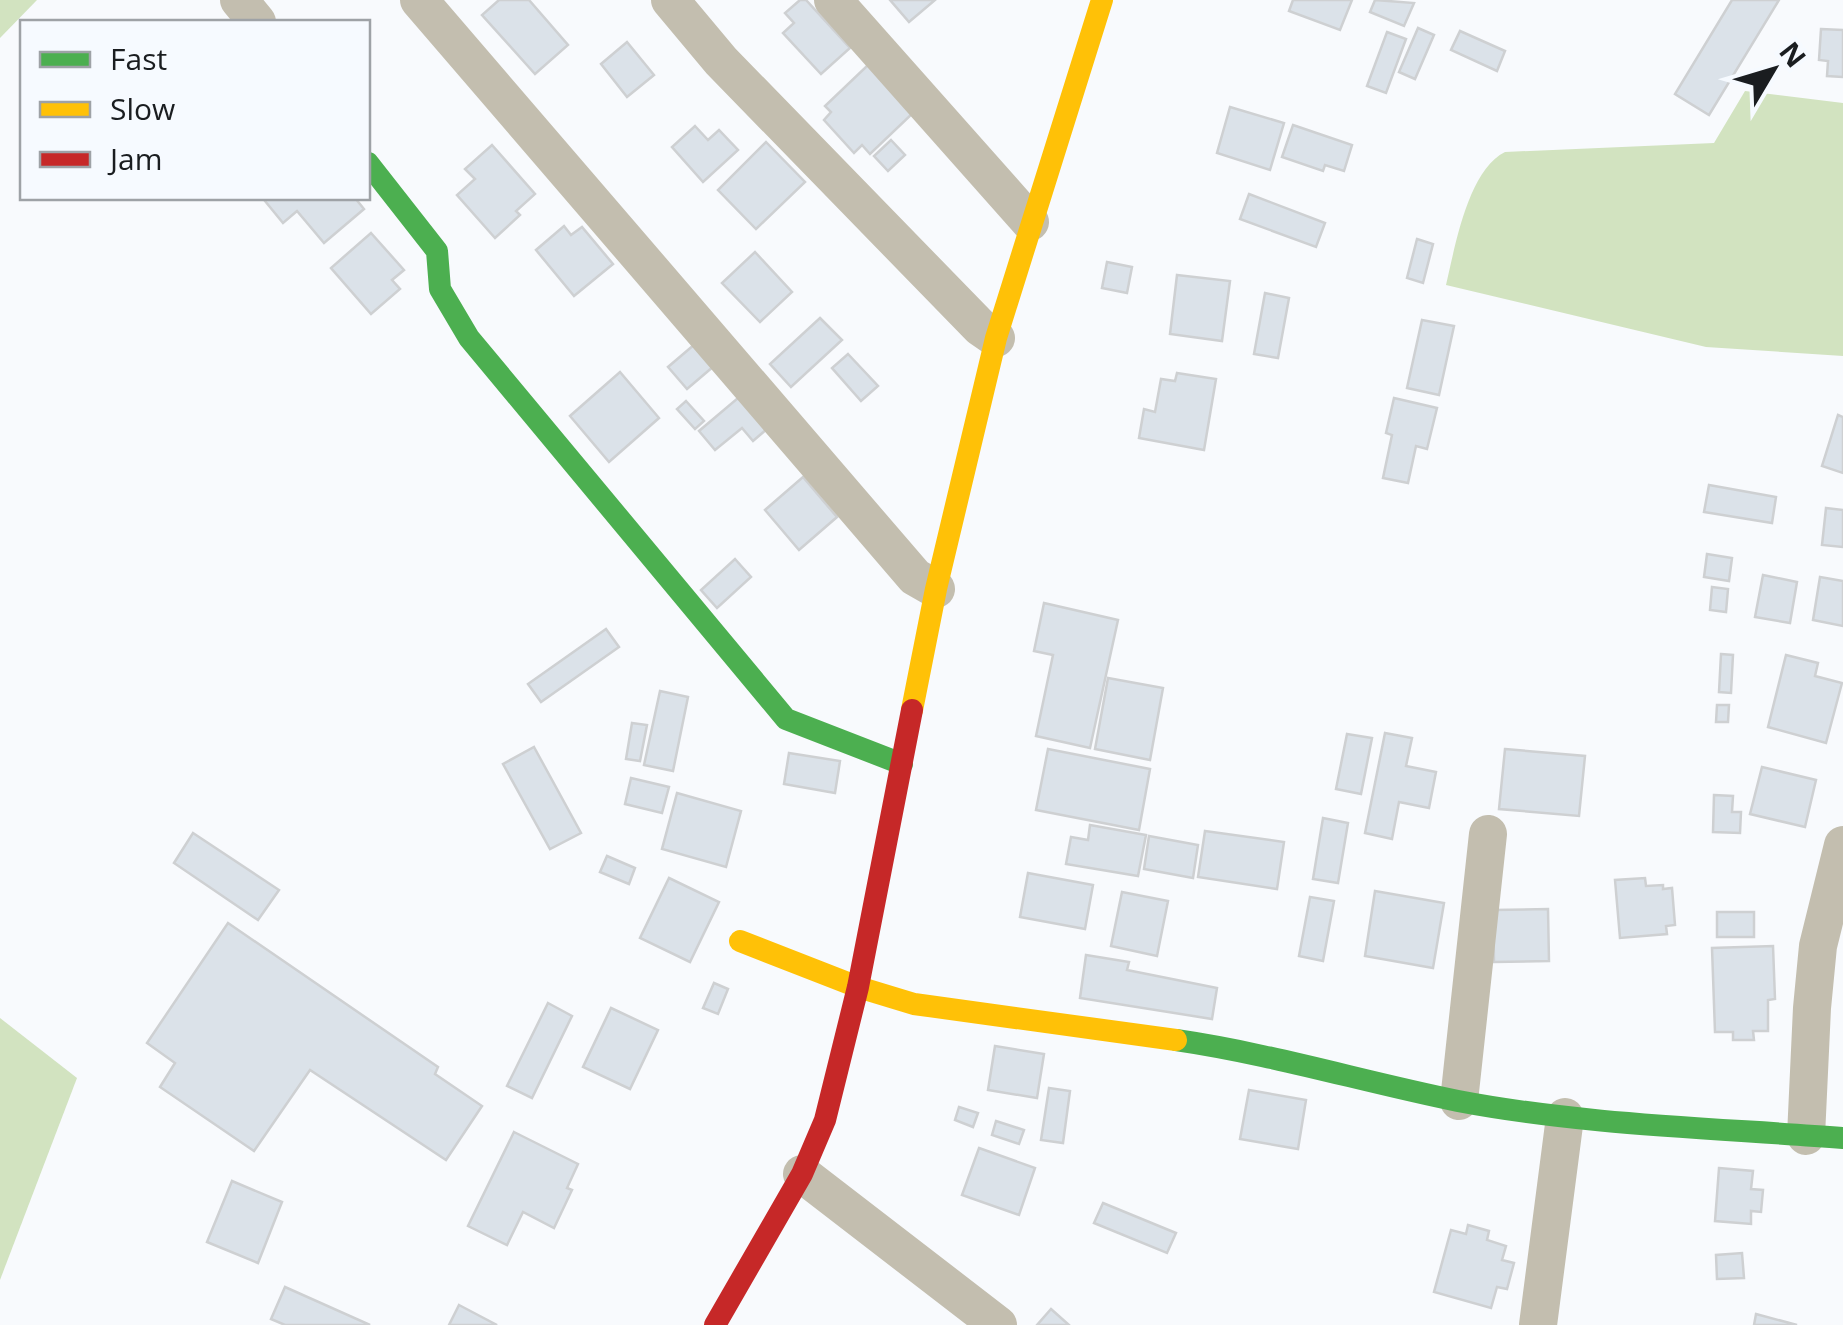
<svg xmlns="http://www.w3.org/2000/svg" width="1843" height="1325" font-family="'Open Sans',sans-serif">
<style>
.forest{fill:#d2e3c0}
.building{fill:#dbe2e9;stroke:#ced0d2;stroke-width:2.5}
.lines{fill:none;stroke-linecap:round;stroke-linejoin:round}
.street{stroke:#c3beaf;stroke-width:38}
.fast{stroke:#4caf50;stroke-width:22}
.slow{stroke:#ffc107;stroke-width:22}
.jam{stroke:#c62828;stroke-width:22}
</style>
<rect width="100%" height="100%" fill="#f8fafd"/>
<g class="forest">
<path d="M0 0H37L0 38Z"/>
<path d="M1745 91 1843 103V356L1706 347 1446 285C1455 247 1468 170 1505 152L1714 143Z"/>
<path d="M0 1018 77 1078 0 1280Z"/>
</g>
<g class="building">
<path d="M499 0H529L568 45 535 74 482 15Z"/>
<path d="M800 0H806L850 48 821 74 783 33 794 23 785 13Z"/>
<path d="M890 0H935L909 22Z"/>
<path d="M1293 0H1352L1340 30 1289 11Z"/>
<path d="M1375 0 1414 3 1404 26 1370 12Z"/>
<path d="M1732 0H1779L1709 115 1675 94Z"/>
<path d="M1418 28 1434 35 1415 79 1399 72Z"/>
<path d="M1821 29 1843 30V77L1827 76 1828 61 1819 60Z"/>
<path d="M1460 31 1505 51 1497 71 1451 50Z"/>
<path d="M1387 32 1406 39 1386 93 1367 86Z"/>
<path d="M627 42 654 75 627 97 601 64Z"/>
<path d="M868 65 913 113 870 154 862 145 854 153 824 120 831 112 825 106Z"/>
<path d="M1230 107 1284 123 1270 170 1217 153Z"/>
<path d="M1293 125 1352 145 1344 171 1325 165 1323 171 1282 157Z"/>
<path d="M695 126 708 140 719 130 738 150 703 182 672 147Z"/>
<path d="M891 140 905 155 888 171 874 156Z"/>
<path d="M766 142 805 182 756 229 718 190Z"/>
<path d="M492 145 535 194 516 211 520 215 495 238 457 195 475 179 465 169Z"/>
<path d="M1249 194 1325 223 1316 247 1240 219Z"/>
<path d="M269 198H355L364 209 324 243 297 211 283 223 265 201Z"/>
<path d="M564 226 571 235 582 227 613 264 574 296 536 250Z"/>
<path d="M371 233 404 270 392 280 400 289 371 314 331 268Z"/>
<path d="M1417 239 1433 244 1423 283 1407 278Z"/>
<path d="M755 252 792 292 760 322 722 283Z"/>
<path d="M1107 262 1132 267 1127 293 1102 288Z"/>
<path d="M1177 275 1230 281 1222 341 1170 334Z"/>
<path d="M1265 293 1289 298 1278 358 1254 354Z"/>
<path d="M820 318 842 340 791 387 770 364Z"/>
<path d="M1422 320 1454 326 1439 395 1407 388Z"/>
<path d="M702 338 721 360 687 389 668 367Z"/>
<path d="M848 354 878 386 861 401 832 368Z"/>
<path d="M620 372 659 418 609 462 570 416Z"/>
<path d="M1177 373 1216 379 1204 450 1139 438 1144 409 1155 412 1161 379 1175 381Z"/>
<path d="M738 398 775 422 753 441 742 428 715 450 699 431Z"/>
<path d="M1394 398 1437 408 1427 449 1416 446 1408 483 1383 478 1392 435 1386 433Z"/>
<path d="M686 401 704 421 695 429 677 409Z"/>
<path d="M1838 415 1843 417V473L1822 466Z"/>
<path d="M803 477 837 517 799 550 765 510Z"/>
<path d="M1709 485 1776 497 1772 523 1704 512Z"/>
<path d="M1826 508 1843 510V547L1822 545Z"/>
<path d="M1707 554 1732 558 1729 581 1704 577Z"/>
<path d="M735 559 751 577 717 608 701 590Z"/>
<path d="M1763 575 1797 582 1790 623 1755 617Z"/>
<path d="M1820 577 1843 581V626L1813 620Z"/>
<path d="M1712 587 1728 589 1726 612 1710 610Z"/>
<path d="M1044 603 1118 620 1090 748 1036 736 1053 655 1034 651Z"/>
<path d="M606 629 619 647 541 702 528 684Z"/>
<path d="M1721 654 1733 655 1731 693 1719 692Z"/>
<path d="M1786 655 1818 663 1815 676 1842 683 1826 743 1768 727Z"/>
<path d="M1108 678 1163 688 1150 760 1095 749Z"/>
<path d="M660 691 688 697 673 771 644 765Z"/>
<path d="M1717 705H1729L1728 722H1716Z"/>
<path d="M632 723 647 725 640 761 626 759Z"/>
<path d="M1385 733 1412 738 1406 766 1436 772 1429 808 1399 802 1392 839 1365 833Z"/>
<path d="M1347 734 1372 738 1361 794 1336 789Z"/>
<path d="M534 747 581 833 550 849 503 764Z"/>
<path d="M1048 749 1150 769 1139 830 1036 810Z"/>
<path d="M1505 749 1585 756 1579 816 1499 809Z"/>
<path d="M789 753 840 761 835 793 784 784Z"/>
<path d="M1762 767 1816 780 1805 827 1750 814Z"/>
<path d="M631 778 669 787 662 813 625 804Z"/>
<path d="M677 793 741 811 726 867 662 849Z"/>
<path d="M1714 795 1733 796 1732 812H1741L1740 833 1713 832Z"/>
<path d="M1323 818 1348 823 1338 883 1313 879Z"/>
<path d="M1090 825 1146 835 1138 876 1066 864 1071 837 1088 840Z"/>
<path d="M1205 831 1284 842 1277 889 1198 877Z"/>
<path d="M193 833 279 890 258 920 174 863Z"/>
<path d="M1149 836 1198 845 1193 878 1144 869Z"/>
<path d="M607 856 635 868 629 884 600 872Z"/>
<path d="M1028 873 1093 885 1085 929 1020 917Z"/>
<path d="M669 878 719 902 690 962 640 938Z"/>
<path d="M1645 878 1646 886 1663 885V889L1672 888 1675 925 1666 926 1667 934 1620 938 1615 880Z"/>
<path d="M1375 891 1444 903 1433 968 1365 956Z"/>
<path d="M1122 892 1168 901 1157 956 1111 946Z"/>
<path d="M1310 897 1334 901 1323 961 1299 956Z"/>
<path d="M1548 909 1549 961 1494 962 1493 910Z"/>
<rect x="1717" y="912" width="37" height="25"/>
<path d="M228 923 438 1067 435 1074 482 1106 446 1160 310 1070 254 1151 160 1087 175 1063 147 1043Z"/>
<path d="M1773 946 1775 999 1768 1000V1031H1753L1754 1040H1733V1032H1715L1712 948Z"/>
<path d="M1086 955 1129 962 1127 970 1217 988 1212 1019 1080 998Z"/>
<path d="M714 983 728 989 718 1014 703 1008Z"/>
<path d="M548 1003 572 1016 532 1098 507 1086Z"/>
<path d="M611 1008 658 1030 630 1089 583 1067Z"/>
<path d="M995 1046 1044 1054 1037 1098 988 1090Z"/>
<path d="M1049 1088 1070 1091 1063 1143 1041 1140Z"/>
<path d="M1249 1090 1306 1100 1298 1149 1240 1139Z"/>
<path d="M959 1107 978 1113 973 1127 955 1120Z"/>
<path d="M996 1121 1024 1130 1019 1144 992 1135Z"/>
<path d="M514 1132 578 1164 567 1188 572 1190 554 1228 523 1212 507 1245 468 1226Z"/>
<path d="M979 1148 1035 1168 1019 1215 962 1195Z"/>
<path d="M1719 1168 1753 1171 1751 1189 1763 1190 1761 1212 1751 1211V1224L1715 1221Z"/>
<path d="M232 1181 282 1202 258 1263 207 1242Z"/>
<path d="M1103 1203 1176 1233 1167 1253 1094 1223Z"/>
<path d="M1468 1225 1489 1231 1487 1240 1506 1246 1502 1260 1514 1263 1507 1289 1497 1287 1491 1308 1434 1292 1451 1230 1466 1234Z"/>
<path d="M1742 1253 1744 1278 1717 1279 1716 1255Z"/>
<path d="M285 1287 370 1325H285L271 1319Z"/>
<path d="M459 1305 497 1325H449Z"/>
<path d="M1051 1309 1069 1325H1037Z"/>
<path d="M1756 1314 1797 1325H1754Z"/>
</g>
<g class="lines">
<g class="street">
<path d="M239 0 257 22"/>
<path d="M419 0 915 577 936 589"/>
<path d="M670 0 721 61 980 327 996 338"/>
<path d="M833 0 1030 222"/>
<path d="M1459 1101 1488 834"/>
<path d="M1806 1136 1812 1008 1818 946 1843 845"/>
<path d="M802 1174 998 1325"/>
<path d="M1538 1325 1565 1117"/>
</g>
<g class="fast">
<path d="M368 163 437 251 440 289 469 338 786 719 902 764"/>
<path d="M1176 1040C1272 1054 1364 1082 1458 1101 1584 1125 1715 1128 1843 1138"/>
</g>
<g class="slow">
<path d="M912 710 936 589 996 338 1102 0"/>
<path d="M740 941 858 987 914 1004 1176 1040"/>
</g>
<path class="jam" d="M715 1325 802 1174 825 1120 858 987 912 710"/>
</g>
<rect x="20" y="20" width="350" height="180" fill="#f6faff" stroke="#9ea2a6" stroke-width="2.5"/>
<rect x="40" y="52" width="50" height="15" fill="#4caf50" stroke="#9ea2a6" stroke-width="2.5"/>
<text x="110" y="70" font-size="30" fill="#1a1d20">Fast</text>
<rect x="40" y="102" width="50" height="15" fill="#ffc107" stroke="#9ea2a6" stroke-width="2.5"/>
<text x="110" y="120" font-size="30" fill="#1a1d20">Slow</text>
<rect x="40" y="152" width="50" height="15" fill="#c62828" stroke="#9ea2a6" stroke-width="2.5"/>
<text x="110" y="170" font-size="30" fill="#1a1d20">Jam</text>
<g transform="translate(1773 70) rotate(52)" stroke="#f6faff" stroke-width="8" paint-order="stroke">
<path d="M0-8L18 38L0 25L-18 38Z" fill="#1a1d20"/>
<text y="-15" font-size="28" font-weight="bold" text-anchor="middle" fill="#1a1d20">N</text>
</g>
</svg>
